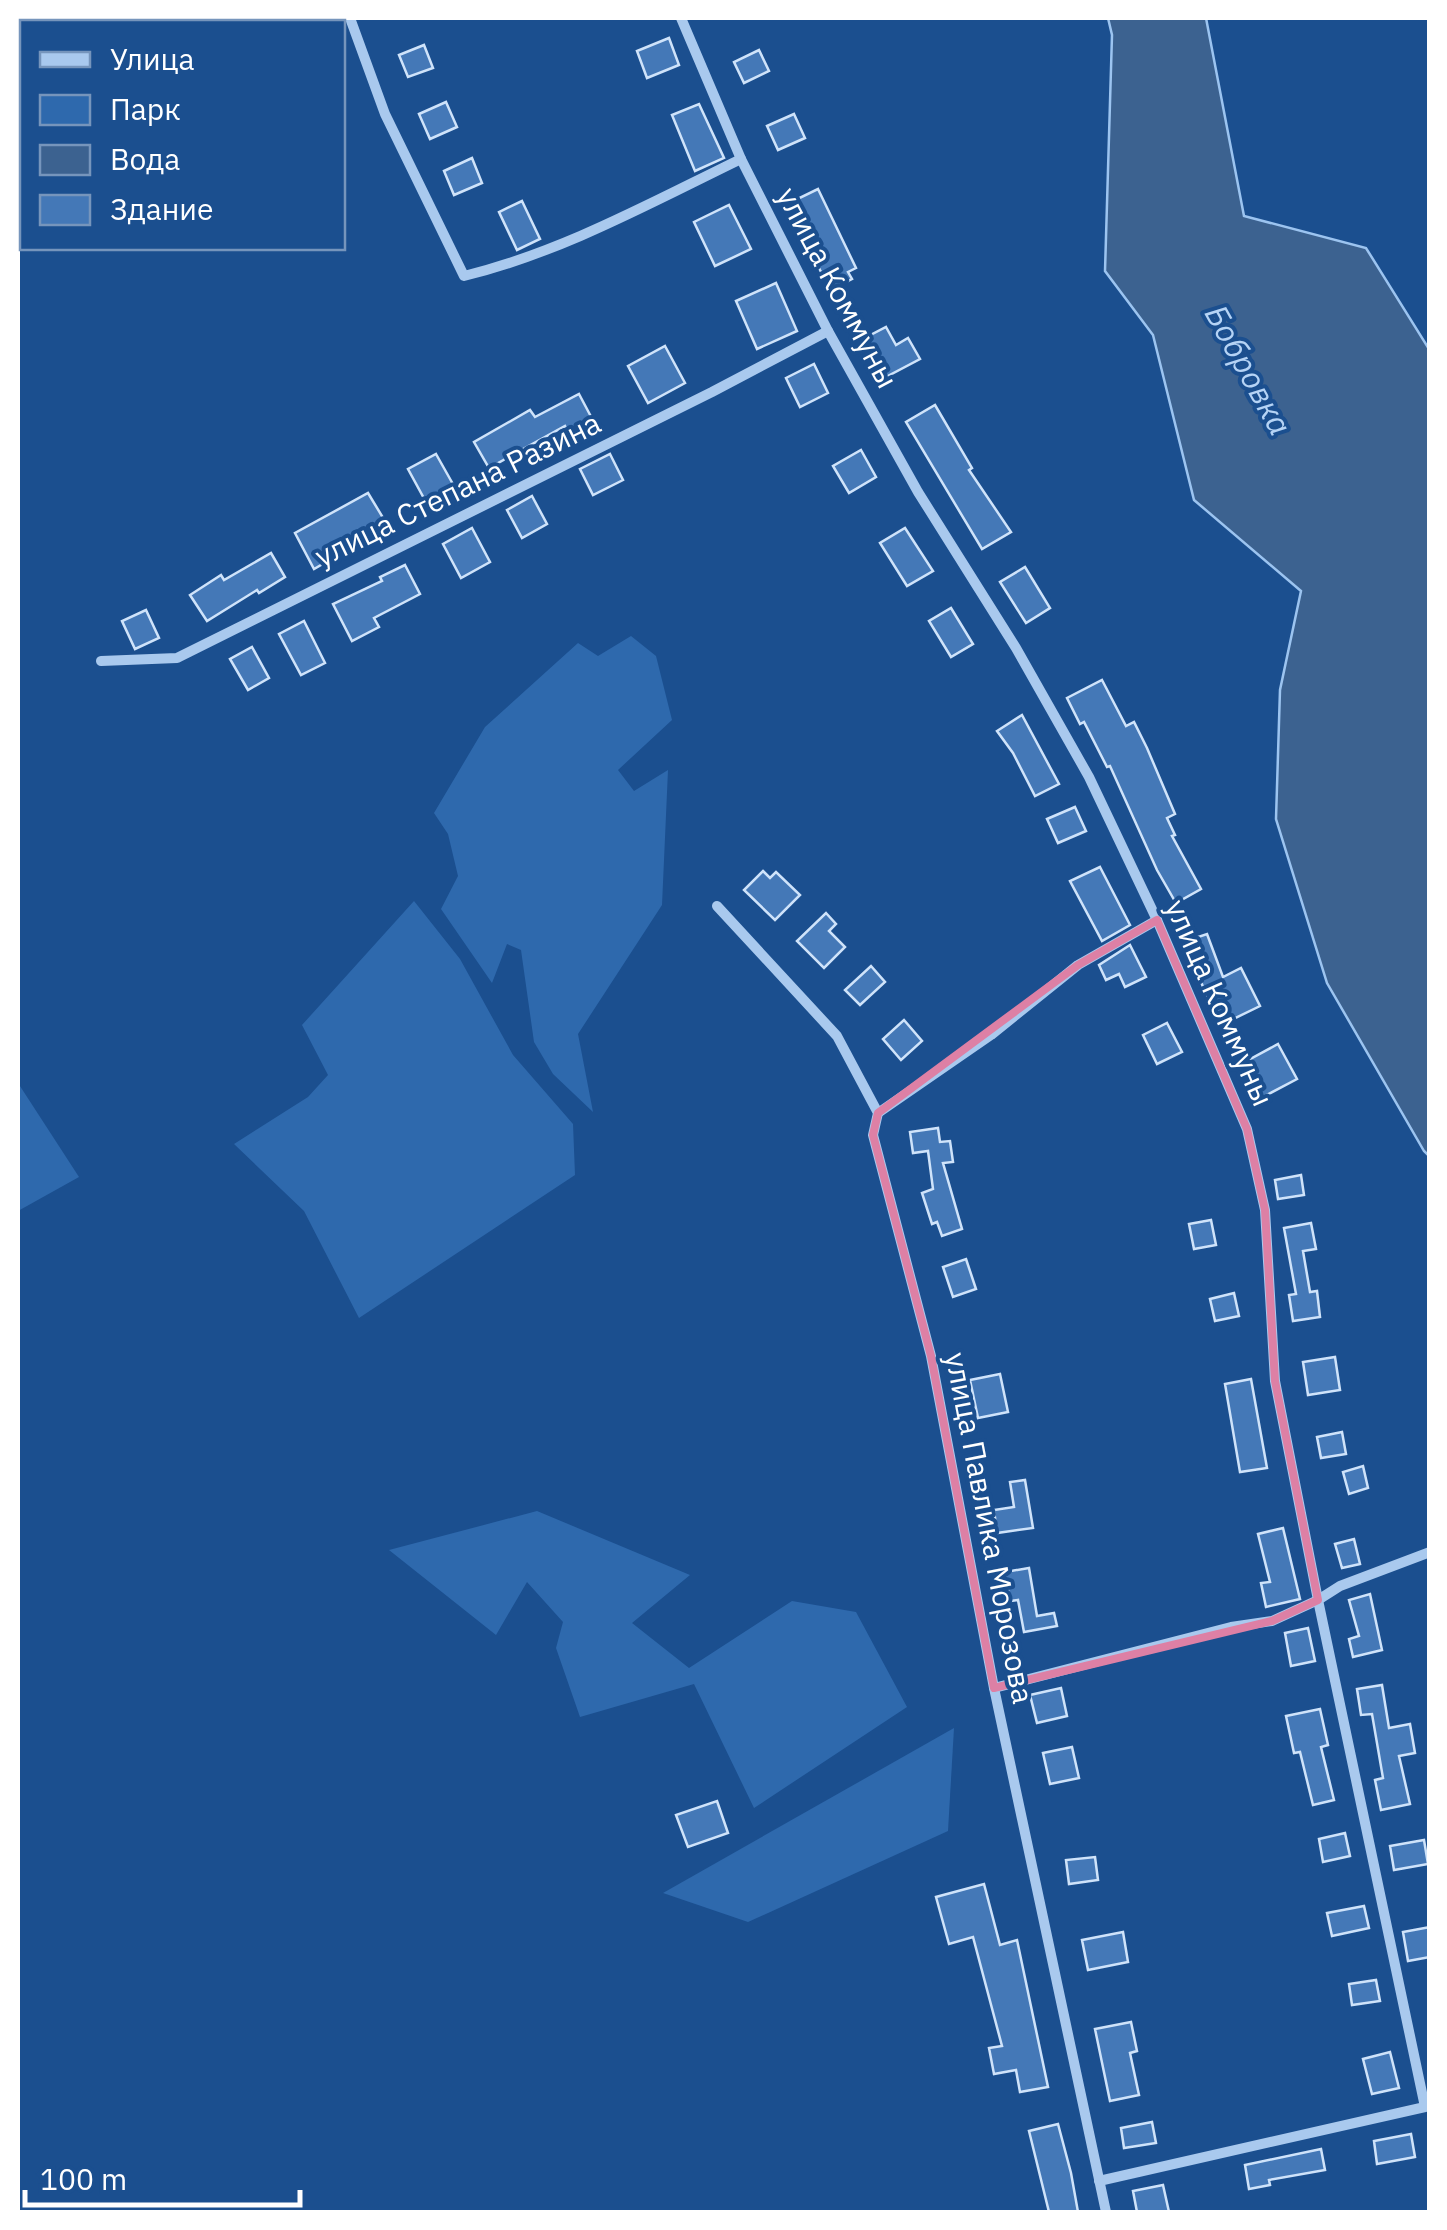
<svg xmlns="http://www.w3.org/2000/svg" width="1447" height="2230" font-family="'IBM Plex Sans',sans-serif">
<style>
.green{fill:#2e69ad}
.water{fill:#3c6290;stroke:#9cc4f0;stroke-width:2.5}
.building{fill:#4478b7;stroke:#cfe3fa;stroke-width:2.5}
.lines{fill:none;stroke-linecap:round;stroke-linejoin:round}
.minor{stroke:#a9c9ee;stroke-width:10}
.marked{fill:none;stroke:#dd80a5;stroke-width:8;stroke-linejoin:round}
.labels{text-anchor:middle;stroke-width:8;stroke-linejoin:round;paint-order:stroke}
.street-label{font-size:30px;fill:#fff;stroke:#1b4f8f}
.water-label{font-size:32px;font-style:italic;fill:#b5d3f5;stroke:#1b4f8f}
</style>
<rect width="100%" height="100%" fill="#1b4f8f"/>
<g class="green">
<path d="M18 18H60L57 22H22V130L18 147Z"/>
<path d="M631 636 656 656 672 720 618 770 634 791 668 770 662 905 578 1034 593 1112 553 1074 534 1042 521 950 507 944 492 983 441 909 458 876 448 834 434 813 485 727 578 643 598 656Z"/>
<path d="M414 901 460 959 513 1055 573 1124 575 1175 359 1318 304 1211 234 1144 308 1097 328 1075 302 1025Z"/>
<path d="M18 1083 79 1177 18 1211Z"/>
<path d="M537 1511 690 1575 632 1623 689 1668 792 1601 856 1612 907 1707 754 1808 694 1684 580 1717 556 1648 563 1622 527 1582 496 1635 389 1550Z"/>
<path d="M954 1728 948 1831 748 1922 663 1893Z"/>
</g>
<path class="water" d="M1108 18H1206L1244 216 1366 248 1429 349V1156L1424 1151 1327 983 1276 819 1280 690 1301 591 1194 500 1153 335 1105 271 1112 35Z"/>
<g class="building">
<path d="M669 38 679 65 647 78 637 51Z"/>
<path d="M424 45 433 68 408 77 399 55Z"/>
<path d="M759 50 769 71 744 83 734 62Z"/>
<path d="M446 102 457 127 430 139 419 114Z"/>
<path d="M699 104 724 158 695 171 672 115Z"/>
<path d="M794 114 805 138 778 150 767 126Z"/>
<path d="M472 158 482 183 454 195 444 171Z"/>
<path d="M818 189 856 268 848 272 852 279 834 288 826 273 823 276 787 204Z"/>
<path d="M522 201 540 239 517 250 499 212Z"/>
<path d="M729 205 751 249 715 266 694 222Z"/>
<path d="M776 283 797 331 757 349 736 301Z"/>
<path d="M886 327 896 345 908 338 920 359 882 379 861 340Z"/>
<path d="M665 346 685 383 648 403 628 366Z"/>
<path d="M814 364 828 393 800 407 786 378Z"/>
<path d="M579 394 597 428 573 441 565 426 489 468 474 442 530 410 535 417Z"/>
<path d="M935 405 972 468 969 470 1011 532 982 549 906 422Z"/>
<path d="M861 450 876 477 849 493 833 466Z"/>
<path d="M436 454 454 486 426 502 408 469Z"/>
<path d="M610 454 623 480 593 495 580 469Z"/>
<path d="M368 493 388 526 314 569 295 533Z"/>
<path d="M532 496 547 524 522 538 507 510Z"/>
<path d="M472 528 490 562 461 578 443 544Z"/>
<path d="M905 528 933 571 907 586 880 543Z"/>
<path d="M271 553 285 577 259 593 257 590 207 621 190 595 221 575 224 580Z"/>
<path d="M405 565 420 594 374 618 379 627 352 641 333 604 382 581 380 577Z"/>
<path d="M1025 567 1050 608 1026 623 1000 582Z"/>
<path d="M951 608 973 644 951 657 929 621Z"/>
<path d="M146 610 159 638 135 649 122 621Z"/>
<path d="M304 621 325 663 301 675 279 634Z"/>
<path d="M252 647 269 678 248 690 230 659Z"/>
<path d="M1102 680 1126 726 1134 722 1147 748 1175 814 1167 818 1175 835 1172 836 1201 889 1176 903 1157 870 1110 766 1107 767 1084 722 1080 724 1067 698Z"/>
<path d="M1022 715 1059 784 1035 796 1013 753 997 731Z"/>
<path d="M1075 807 1086 831 1058 843 1047 819Z"/>
<path d="M1100 867 1130 925 1102 941 1070 881Z"/>
<path d="M763 871 770 878 776 872 800 895 775 920 744 890Z"/>
<path d="M826 913 836 924 829 931 845 947 824 968 797 941Z"/>
<path d="M1207 934 1223 977 1241 968 1260 1006 1221 1025 1203 987 1186 941Z"/>
<path d="M1130 945 1146 977 1125 987 1119 974 1106 980 1099 965Z"/>
<path d="M871 966 885 982 860 1005 845 990Z"/>
<path d="M904 1020 922 1041 901 1060 883 1039Z"/>
<path d="M1167 1023 1182 1052 1157 1064 1143 1035Z"/>
<path d="M1278 1044 1297 1079 1261 1098 1243 1063Z"/>
<path d="M938 1128 940 1142 950 1141 953 1162 943 1163 962 1229 942 1236 937 1222 932 1224 922 1193 933 1189 928 1151 913 1153 910 1132Z"/>
<path d="M1301 1175 1304 1195 1278 1199 1275 1180Z"/>
<path d="M1211 1220 1216 1245 1194 1249 1189 1224Z"/>
<path d="M1311 1223 1316 1249 1303 1251 1310 1292 1317 1291 1320 1317 1293 1321 1289 1295 1296 1294 1284 1228Z"/>
<path d="M966 1259 976 1289 953 1297 943 1267Z"/>
<path d="M1234 1293 1239 1316 1215 1321 1210 1299Z"/>
<path d="M1335 1357 1340 1390 1308 1395 1303 1362Z"/>
<path d="M1000 1374 1008 1412 978 1418 970 1380Z"/>
<path d="M1251 1379 1267 1468 1240 1472 1225 1384Z"/>
<path d="M1342 1432 1346 1454 1321 1458 1317 1437Z"/>
<path d="M1363 1466 1368 1488 1349 1494 1343 1472Z"/>
<path d="M1025 1480 1033 1528 997 1533 994 1510 1014 1507 1010 1482Z"/>
<path d="M1283 1528 1300 1599 1266 1607 1261 1583 1270 1582 1258 1534Z"/>
<path d="M1354 1539 1360 1564 1342 1568 1335 1544Z"/>
<path d="M1029 1568 1037 1616 1054 1613 1057 1626 1024 1632 1018 1600 1010 1601 1005 1572Z"/>
<path d="M1370 1594 1382 1650 1353 1657 1349 1639 1359 1636 1349 1600Z"/>
<path d="M1308 1628 1315 1661 1291 1666 1285 1633Z"/>
<path d="M1382 1685 1389 1728 1410 1724 1415 1753 1399 1756 1410 1804 1381 1810 1375 1780 1383 1778 1372 1714 1361 1715 1357 1689Z"/>
<path d="M1061 1688 1067 1716 1037 1723 1030 1695Z"/>
<path d="M1320 1709 1328 1745 1321 1747 1334 1800 1313 1805 1300 1752 1294 1753 1286 1716Z"/>
<path d="M1072 1747 1079 1778 1050 1784 1043 1753Z"/>
<path d="M717 1801 728 1833 688 1847 676 1815Z"/>
<path d="M1345 1833 1350 1856 1323 1862 1319 1839Z"/>
<path d="M1424 1840 1428 1864 1394 1870 1390 1846Z"/>
<path d="M1095 1857 1098 1880 1069 1884 1066 1860Z"/>
<path d="M984 1884 1000 1945 1017 1940 1048 2087 1020 2092 1016 2070 994 2074 989 2048 1002 2046 973 1937 949 1944 936 1897Z"/>
<path d="M1364 1906 1369 1928 1332 1936 1327 1913Z"/>
<path d="M1430 1927V1957L1408 1961 1403 1932Z"/>
<path d="M1123 1932 1128 1962 1088 1970 1082 1940Z"/>
<path d="M1376 1980 1380 2001 1352 2005 1349 1984Z"/>
<path d="M1131 2022 1137 2051 1130 2053 1139 2095 1110 2101 1095 2029Z"/>
<path d="M1390 2052 1399 2088 1372 2094 1363 2059Z"/>
<path d="M1152 2122 1156 2143 1124 2148 1121 2128Z"/>
<path d="M1058 2124 1071 2173 1078 2212H1049L1029 2131Z"/>
<path d="M1411 2134 1415 2157 1377 2164 1374 2141Z"/>
<path d="M1321 2149 1325 2170 1269 2180 1270 2185 1249 2189 1245 2165Z"/>
<path d="M1163 2185 1169 2212H1137L1133 2191Z"/>
</g>
<g class="lines">
<g class="minor">
<path d="M350 18 385 114 464 276C562 252 650 203 741 159"/>
<path d="M681 18 741 159 828 331 918 492 1016 648 1089 777 1157 920 1247 1129 1265 1210 1275 1381 1318 1600 1425 2107 1099 2181"/>
<path d="M101 661 177 658 712 392 828 331"/>
<path d="M717 906 837 1036 878 1113 873 1135 931 1356 994 1688 1106 2212"/>
<path d="M878 1113 991 1035 1078 965 1157 920"/>
<path d="M994 1688 1231 1627 1272 1621 1318 1600 1340 1586 1430 1552"/>
</g>
</g>
<path class="marked" d="M1157 920 1247 1129 1265 1210 1275 1381 1318 1600 1272 1621 994 1688 931 1356 873 1135 878 1113 1078 965Z"/>
<g class="labels">
<g class="street-label">
<text transform="translate(837 288) rotate(62)" y="10">улица Коммуны</text>
<text transform="translate(458 490) rotate(-26)" y="10">улица Степана Разина</text>
<text transform="translate(1219 1003) rotate(66)" y="10">улица Коммуны</text>
<text transform="translate(989 1528) rotate(79)" y="10">улица Павлика Морозова</text>
</g>
<g class="water-label">
<text transform="translate(1248 370) rotate(61)" y="11">Бобровка</text>
</g>
</g>
<rect width="1447" height="2230" fill="none" stroke="#ffffff" stroke-width="40"/>
<rect x="20" y="20" width="325" height="230" fill="#1b4f8f" stroke="#7695bc" stroke-width="2.5"/>
<rect x="40" y="52" width="50" height="15" fill="#a9c9ee" stroke="#7695bc" stroke-width="2.5"/>
<text x="110" y="70" font-size="30" fill="#ffffff">Улица</text>
<rect x="40" y="95" width="50" height="30" fill="#2e69ad" stroke="#7695bc" stroke-width="2.5"/>
<text x="110" y="120" font-size="30" fill="#ffffff">Парк</text>
<rect x="40" y="145" width="50" height="30" fill="#3c6290" stroke="#7695bc" stroke-width="2.5"/>
<text x="110" y="170" font-size="30" fill="#ffffff">Вода</text>
<rect x="40" y="195" width="50" height="30" fill="#4478b7" stroke="#7695bc" stroke-width="2.5"/>
<text x="110" y="220" font-size="30" fill="#ffffff">Здание</text>
<path d="M25 2190v15h275v-15" fill="none" stroke="#ffffff" stroke-width="5"/>
<text x="40" y="2190" font-size="30" fill="#ffffff" stroke="#1b4f8f" stroke-width="8" paint-order="stroke">100 m</text>
</svg>
